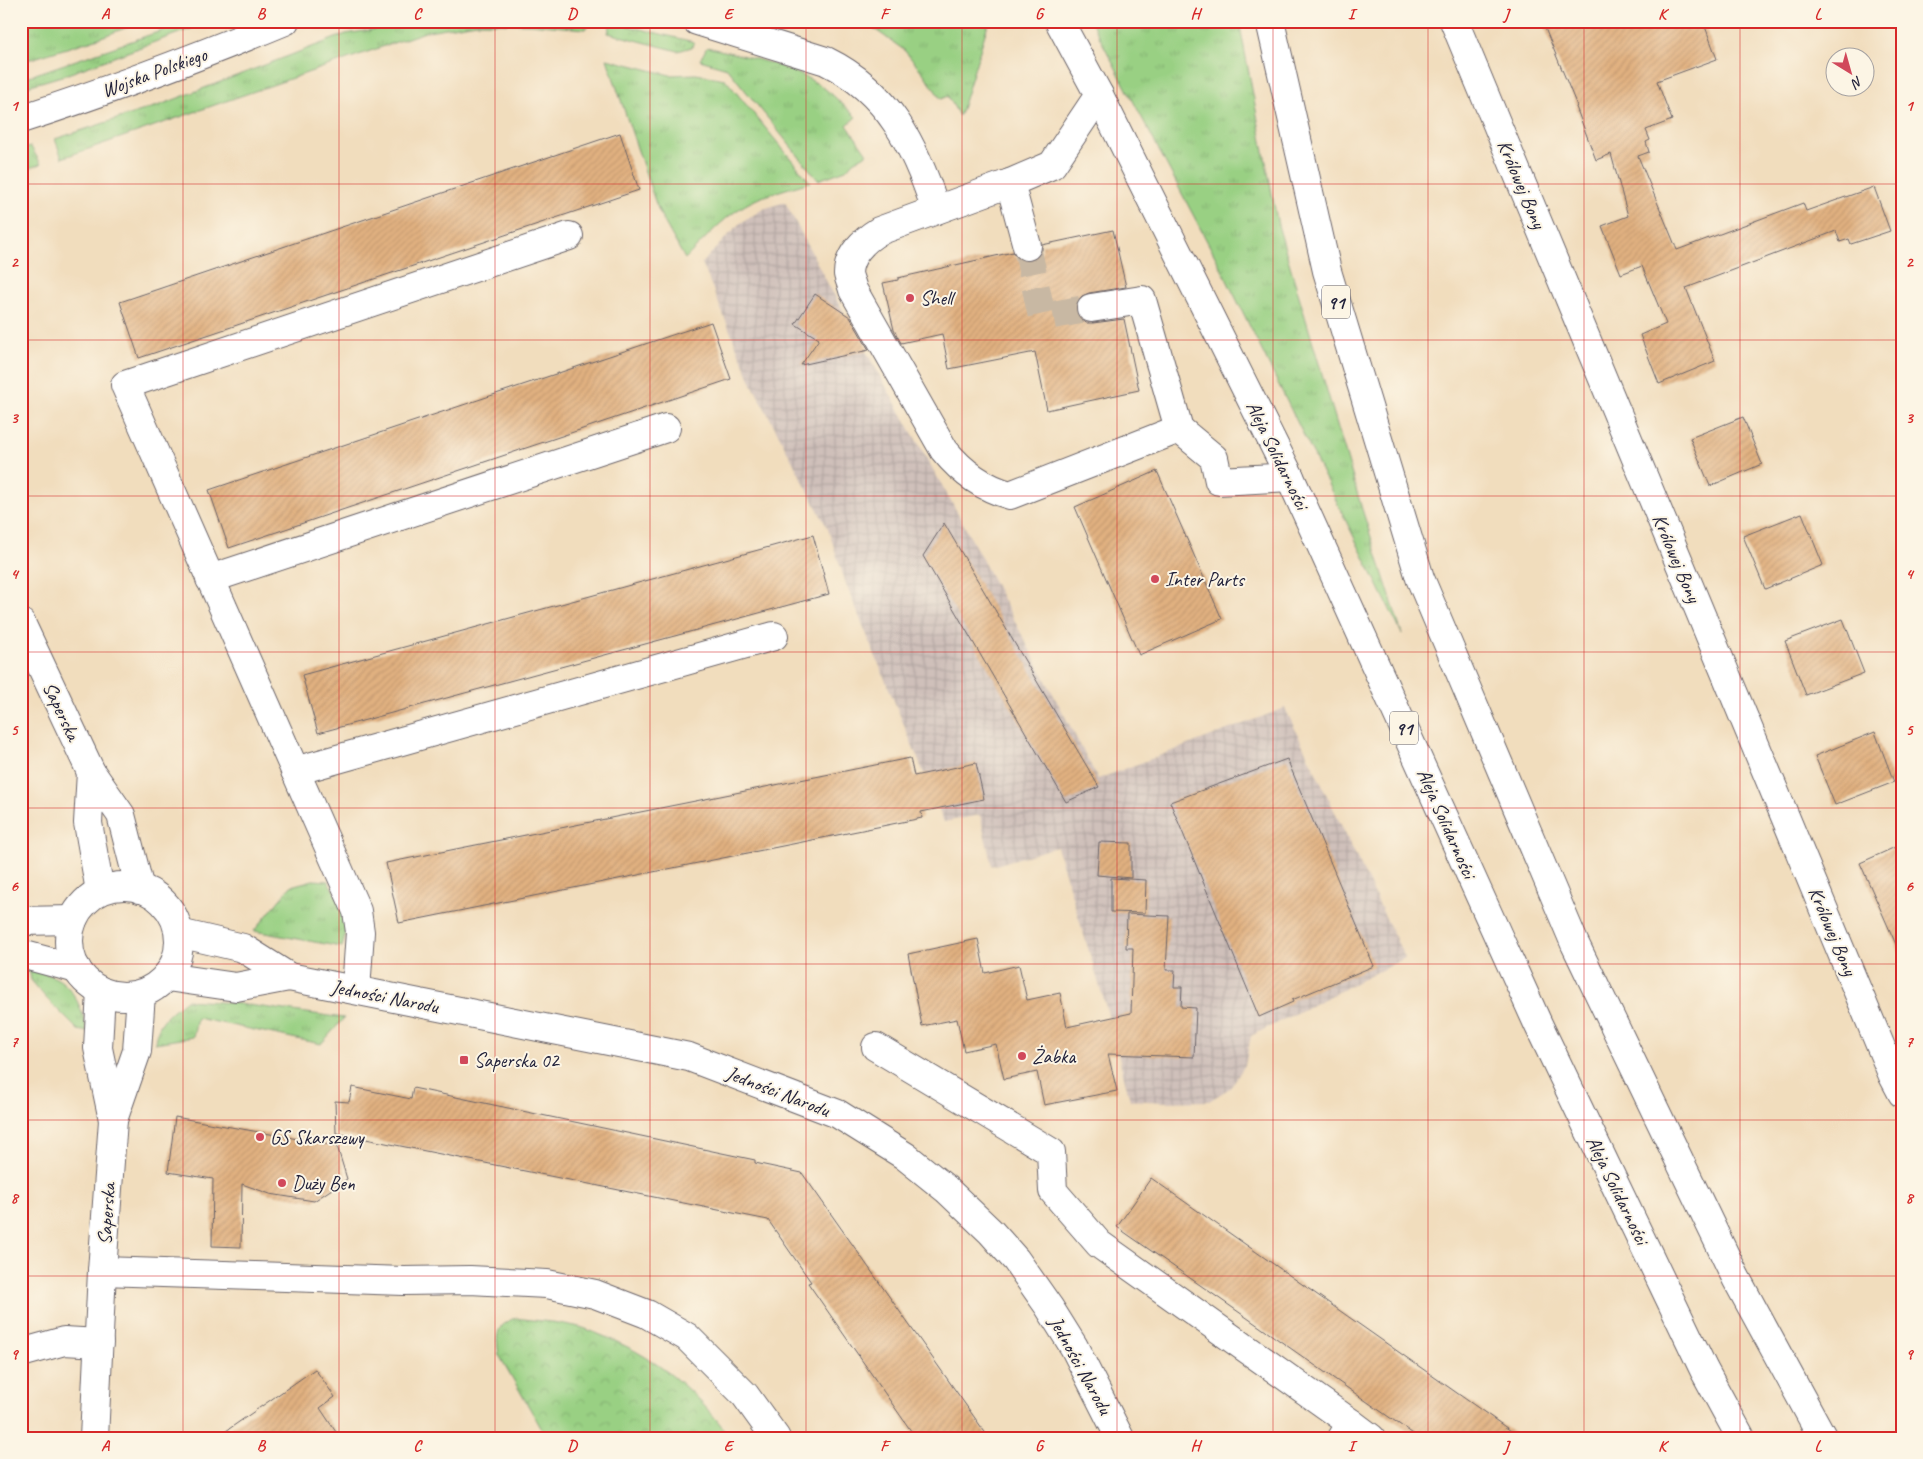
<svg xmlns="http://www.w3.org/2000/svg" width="1923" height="1459" font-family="Caveat,sans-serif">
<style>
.industrial{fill:url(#industrial-grid)}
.grass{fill:url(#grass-tufts);stroke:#5e795f}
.park{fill:url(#park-crowns);stroke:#5e795f}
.building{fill:url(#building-hatch)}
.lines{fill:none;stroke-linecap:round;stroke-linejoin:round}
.minor-tunnel{stroke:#c8b8a3;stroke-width:28;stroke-dasharray:28 14;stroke-linecap:butt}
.minor-casing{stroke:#6a6368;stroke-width:30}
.major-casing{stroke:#6a6368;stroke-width:30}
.minor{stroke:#fff;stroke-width:28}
.major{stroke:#fff;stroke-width:28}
.grid{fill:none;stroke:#d62828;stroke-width:1;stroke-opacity:0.55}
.poi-dot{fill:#d1495b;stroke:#fcf5e5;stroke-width:2}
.labels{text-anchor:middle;stroke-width:4;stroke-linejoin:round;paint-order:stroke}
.shield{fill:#fcf5e5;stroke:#63616e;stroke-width:1}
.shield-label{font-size:19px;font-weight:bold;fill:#22223b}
.street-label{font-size:20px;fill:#22223b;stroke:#fcf5e5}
.poi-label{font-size:20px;fill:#22223b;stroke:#fcf5e5;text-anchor:start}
.neatline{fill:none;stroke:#d62828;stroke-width:2}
.grid-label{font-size:16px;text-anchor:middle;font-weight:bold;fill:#d62828}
</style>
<defs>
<pattern id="industrial-grid" width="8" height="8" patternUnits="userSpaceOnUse" patternTransform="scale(1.25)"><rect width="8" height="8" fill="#cfc0ba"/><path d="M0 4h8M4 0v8" fill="none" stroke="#b1a5a1"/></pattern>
<pattern id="grass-tufts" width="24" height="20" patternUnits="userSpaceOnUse" patternTransform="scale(1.25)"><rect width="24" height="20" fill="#99d083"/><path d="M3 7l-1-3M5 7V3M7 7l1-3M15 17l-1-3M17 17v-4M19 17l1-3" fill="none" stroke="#84b272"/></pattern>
<pattern id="park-crowns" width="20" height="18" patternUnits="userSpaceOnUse" patternTransform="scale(1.25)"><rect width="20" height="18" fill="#99d083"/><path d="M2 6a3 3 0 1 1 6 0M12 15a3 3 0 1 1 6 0" fill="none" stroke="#84b272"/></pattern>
<pattern id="building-hatch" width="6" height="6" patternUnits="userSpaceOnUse" patternTransform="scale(1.25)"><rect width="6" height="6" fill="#e1b180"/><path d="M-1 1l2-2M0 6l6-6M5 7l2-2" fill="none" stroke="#c19870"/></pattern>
</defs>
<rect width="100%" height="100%" fill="#fcf5e5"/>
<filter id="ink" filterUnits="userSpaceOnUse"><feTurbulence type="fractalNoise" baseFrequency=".02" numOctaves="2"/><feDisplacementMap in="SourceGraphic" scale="10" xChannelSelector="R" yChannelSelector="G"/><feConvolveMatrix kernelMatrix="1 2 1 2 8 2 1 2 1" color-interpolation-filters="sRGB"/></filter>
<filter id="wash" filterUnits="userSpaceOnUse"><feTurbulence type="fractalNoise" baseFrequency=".0096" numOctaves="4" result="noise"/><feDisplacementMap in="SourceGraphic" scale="20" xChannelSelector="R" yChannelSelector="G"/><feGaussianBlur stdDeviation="1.12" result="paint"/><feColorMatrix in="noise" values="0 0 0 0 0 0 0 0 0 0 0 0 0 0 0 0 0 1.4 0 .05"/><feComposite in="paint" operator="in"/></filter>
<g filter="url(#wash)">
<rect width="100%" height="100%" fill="#f1ddbd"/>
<path class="industrial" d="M785 202 829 286 956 510 1098 779 1285 708 1405 958 1251 1036 1245 1065 1230 1088 1209 1101 1163 1102 1130 1100 1106 1007 1057 847 992 866 980 815 944 822 847 587 828 529 752 384 702 263 739 224 763 209Z"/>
<g class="grass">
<path d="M21 21H144L93 40 21 62Z"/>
<path d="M190 21H212L65 75 21 88V79Z"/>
<path d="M406 21H591L585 29 529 24 477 23 428 31 62 158 55 139 160 105 346 34 382 28Z"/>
<path d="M863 21H989L961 112 959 116 948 96 941 99 924 74 904 50Z"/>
<path d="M1091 21H1239L1278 225 1362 509 1402 634 1219 264Z"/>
<path d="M611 22 694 42 692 47 678 51 608 33Z"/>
<path d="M707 47C747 57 789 64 824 88 835 96 845 107 856 117L847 125 867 154 853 162 846 170 818 180 727 68 700 60Z"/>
<path d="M607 59 670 75 696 74 725 79 810 182C794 187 777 191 762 197 730 209 708 236 685 259L661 216 655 201Z"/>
<path d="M31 147 41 164 21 171V149Z"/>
<path d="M313 880 328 881C341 903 351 922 342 947L254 931 291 886Z"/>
<path d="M29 968C38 971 48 974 56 978 75 988 83 1012 87 1032L78 1030 46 998 31 980Z"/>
<path d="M186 1000 233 1003 344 1018 321 1044 197 1018 193 1037 155 1043C157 1021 170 1013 186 1000Z"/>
</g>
<path class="park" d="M515 1318C538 1321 562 1322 583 1328 592 1331 600 1335 608 1338 661 1360 697 1393 731 1438H547L499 1355C496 1336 495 1326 515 1318Z"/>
<g id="blocks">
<g class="building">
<path d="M1542 21H1703L1717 59 1657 81 1672 120 1646 130 1650 140 1646 142 1649 152 1638 156 1677 250 1803 203 1806 211 1874 187 1890 231 1851 244 1849 239 1840 242 1836 231 1686 288 1715 361 1659 384 1640 335 1666 324 1642 266 1621 274 1602 226 1628 216 1611 154 1596 160 1576 107 1577 106Z"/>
<path d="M620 133 639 190 139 358 120 302Z"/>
<path d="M1113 230 1126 287 1089 293 1082 296 1077 302 1076 310 1079 317 1086 323H1093L1124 319 1139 390 1047 410 1035 352 949 369 942 334 901 343 894 330 883 283 898 280V278L1013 252 1016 257 1023 261H1031L1038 257 1042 250V245Z"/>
<path d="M815 294 850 317 869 350 801 365 819 339 795 324Z"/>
<path d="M711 322 731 379 229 548 209 490Z"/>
<path d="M1743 417 1762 464 1710 486 1690 438Z"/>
<path d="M1157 471 1222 619 1139 655 1075 507Z"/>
<path d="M1802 513 1823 565 1765 589 1743 536Z"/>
<path d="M944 523 1099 787 1066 802 923 556Z"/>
<path d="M813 535 829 594 318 733 302 675Z"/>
<path d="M1843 619 1864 673 1806 695 1785 641Z"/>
<path d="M1875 732 1894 782 1835 805 1815 756Z"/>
<path d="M910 758 914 776 976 763 984 799 921 812 922 818 399 923 386 863Z"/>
<path d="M1287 759 1374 966 1292 1000 1293 1002 1259 1017 1170 802Z"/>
<path d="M1099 842 1131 843V878L1097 875Z"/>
<path d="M1902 844V958L1860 863Z"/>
<path d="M1111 878 1146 880 1145 913 1111 912Z"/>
<path d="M1127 914 1169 916 1166 970H1175L1174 987H1182L1181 1007 1196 1008 1194 1057 1108 1054 1117 1091 1044 1105 1037 1072 1004 1079 996 1044 964 1051 957 1019 922 1026 908 954 978 939 985 973 1019 965 1027 1000 1060 993 1067 1027 1131 1013 1133 948H1126Z"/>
<path d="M352 1087 411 1099 413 1088 755 1160V1163L802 1173 989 1438H916L808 1283 811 1282 768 1220 336 1133 335 1101 349 1102Z"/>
<path d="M175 1117 337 1146 347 1179 314 1201 270 1194 242 1184 241 1247 212 1246 213 1179 168 1172Z"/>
<path d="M1151 1178 1521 1438H1419L1117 1227Z"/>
<path d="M315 1369 335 1397 320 1408 340 1438H216Z"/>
</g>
</g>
</g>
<g filter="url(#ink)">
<use href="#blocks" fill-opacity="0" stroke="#6a6368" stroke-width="1"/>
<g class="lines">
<path class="minor-tunnel" d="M1027 246 1042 317 1091 308"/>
<g class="minor-casing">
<g id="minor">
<path d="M697 21 826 61C889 92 915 146 936 210"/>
<path d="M1454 21 1893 1076 1902 1093"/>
<path d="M1099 95 1052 165 1010 183 879 231C864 240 848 255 848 274 849 279 852 285 853 290L944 450C961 471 984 488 1010 495L1179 429 1214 458 1219 481 1290 477"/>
<path d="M21 119C111 90 198 57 285 21"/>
<path d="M1010 183 1027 246"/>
<path d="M1091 308 1142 300 1179 429"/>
<path d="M210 579 666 428"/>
<path d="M21 623 91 772 121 815 140 889"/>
<path d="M295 771 774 636"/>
<path d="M91 772 88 823 100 891"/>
<circle cx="124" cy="941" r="55"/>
<path d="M21 921 73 920"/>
<path d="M179 933 243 948 289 977 689 1057 838 1114 905 1156 946 1189 991 1232 1016 1260 1049 1307 1074 1347 1120 1438"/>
<path d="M21 954 77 969"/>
<path d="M167 977 236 987 289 977"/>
<path d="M356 990 360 932 357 911 125 385 569 236"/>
<path d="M101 991 98 1048 113 1120"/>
<path d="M876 1047 1051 1152 1053 1191 1099 1244 1351 1423"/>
<path d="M102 1271 404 1281 470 1280 547 1284 595 1294 647 1314 687 1337 745 1395 776 1438"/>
<path d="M21 1353 64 1341 99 1343"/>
<path d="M94 1438 102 1271 113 1120 137 1051 141 994"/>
<path d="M1342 1438 1351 1423 1371 1438"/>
</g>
</g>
<g class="major-casing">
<g id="major">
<path d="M1059 21 1099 95 1290 477 1538 1024 1704 1370 1741 1438"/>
<path d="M1270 21 1327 271 1420 578 1575 944 1736 1278 1823 1438"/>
</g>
</g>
<use href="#minor" class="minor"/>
<use href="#major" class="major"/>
</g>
</g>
<path class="grid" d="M183 21V1438M339 21V1438M495 21V1438M650 21V1438M806 21V1438M962 21V1438M1117 21V1438M1273 21V1438M1428 21V1438M1584 21V1438M1740 21V1438M21 184H1902M21 340H1902M21 496H1902M21 652H1902M21 808H1902M21 964H1902M21 1120H1902M21 1276H1902"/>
<g class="poi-dot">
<circle cx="910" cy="298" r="5"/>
<circle cx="1155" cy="579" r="5"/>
<circle cx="1022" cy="1056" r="5"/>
<rect x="459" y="1055" width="10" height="10" rx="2.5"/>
<circle cx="260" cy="1137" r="5"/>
<circle cx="282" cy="1183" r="5"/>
</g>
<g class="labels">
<g class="shield">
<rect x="1322" y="285.5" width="28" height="33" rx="4"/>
<rect x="1390" y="711.5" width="28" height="33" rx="4"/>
</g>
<g class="shield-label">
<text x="1336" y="309">91</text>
<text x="1404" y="735">91</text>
</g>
<g class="street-label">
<text transform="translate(154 72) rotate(-20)" y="7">Wojska Polskiego</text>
<text transform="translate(1522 184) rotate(67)" y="7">Królowej Bony</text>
<text transform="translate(1278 455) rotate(64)" y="7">Aleja Solidarności</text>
<text transform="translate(1677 558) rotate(67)" y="7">Królowej Bony</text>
<text transform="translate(62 711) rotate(65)" y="7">Saperska</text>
<text transform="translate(1447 823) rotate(66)" y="7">Aleja Solidarności</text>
<text transform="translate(1833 931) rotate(67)" y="7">Królowej Bony</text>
<text transform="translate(385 996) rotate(11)" y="7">Jedności Narodu</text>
<text transform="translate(778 1091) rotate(21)" y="7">Jedności Narodu</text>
<text transform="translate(1618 1190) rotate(64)" y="7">Aleja Solidarności</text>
<text transform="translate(106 1214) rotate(-86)" y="7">Saperska</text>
<text transform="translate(1081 1365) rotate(61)" y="7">Jedności Narodu</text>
</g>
<g class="poi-label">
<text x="920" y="305">Shell</text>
<text x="1165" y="586">Inter Parts</text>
<text x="1032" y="1063">Żabka</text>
<text x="474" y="1067">Saperska 02</text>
<text x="270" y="1144">GS Skarszewy</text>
<text x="292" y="1190">Duży Ben</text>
</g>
</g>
<rect width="1923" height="1459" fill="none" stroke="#fcf5e5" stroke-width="55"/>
<g transform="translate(1850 72) rotate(143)"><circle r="24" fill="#fcf5e5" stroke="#a5a1a1"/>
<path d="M0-4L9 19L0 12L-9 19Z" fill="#d1495b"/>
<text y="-8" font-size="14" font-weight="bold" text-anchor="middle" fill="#22223b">N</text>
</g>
<rect x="28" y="28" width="1868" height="1404" class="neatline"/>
<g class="grid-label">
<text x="105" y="19">A</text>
<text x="261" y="19">B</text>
<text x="417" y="19">C</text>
<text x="572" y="19">D</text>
<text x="728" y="19">E</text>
<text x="884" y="19">F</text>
<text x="1039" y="19">G</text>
<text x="1195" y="19">H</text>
<text x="1351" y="19">I</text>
<text x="1506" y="19">J</text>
<text x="1662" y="19">K</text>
<text x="1818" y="19">L</text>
<text x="14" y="111">1</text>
<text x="1909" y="111">1</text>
<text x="14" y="267">2</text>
<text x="1909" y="267">2</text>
<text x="14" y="423">3</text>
<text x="1909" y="423">3</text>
<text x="14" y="579">4</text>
<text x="1909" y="579">4</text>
<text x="14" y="735">5</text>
<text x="1909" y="735">5</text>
<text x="14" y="891">6</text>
<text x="1909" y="891">6</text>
<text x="14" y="1047">7</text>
<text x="1909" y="1047">7</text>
<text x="14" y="1203">8</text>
<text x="1909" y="1203">8</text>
<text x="14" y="1359">9</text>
<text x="1909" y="1359">9</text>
<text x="105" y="1451">A</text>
<text x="261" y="1451">B</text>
<text x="417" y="1451">C</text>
<text x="572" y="1451">D</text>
<text x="728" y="1451">E</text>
<text x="884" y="1451">F</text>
<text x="1039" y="1451">G</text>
<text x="1195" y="1451">H</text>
<text x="1351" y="1451">I</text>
<text x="1506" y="1451">J</text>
<text x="1662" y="1451">K</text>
<text x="1818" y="1451">L</text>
</g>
</svg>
